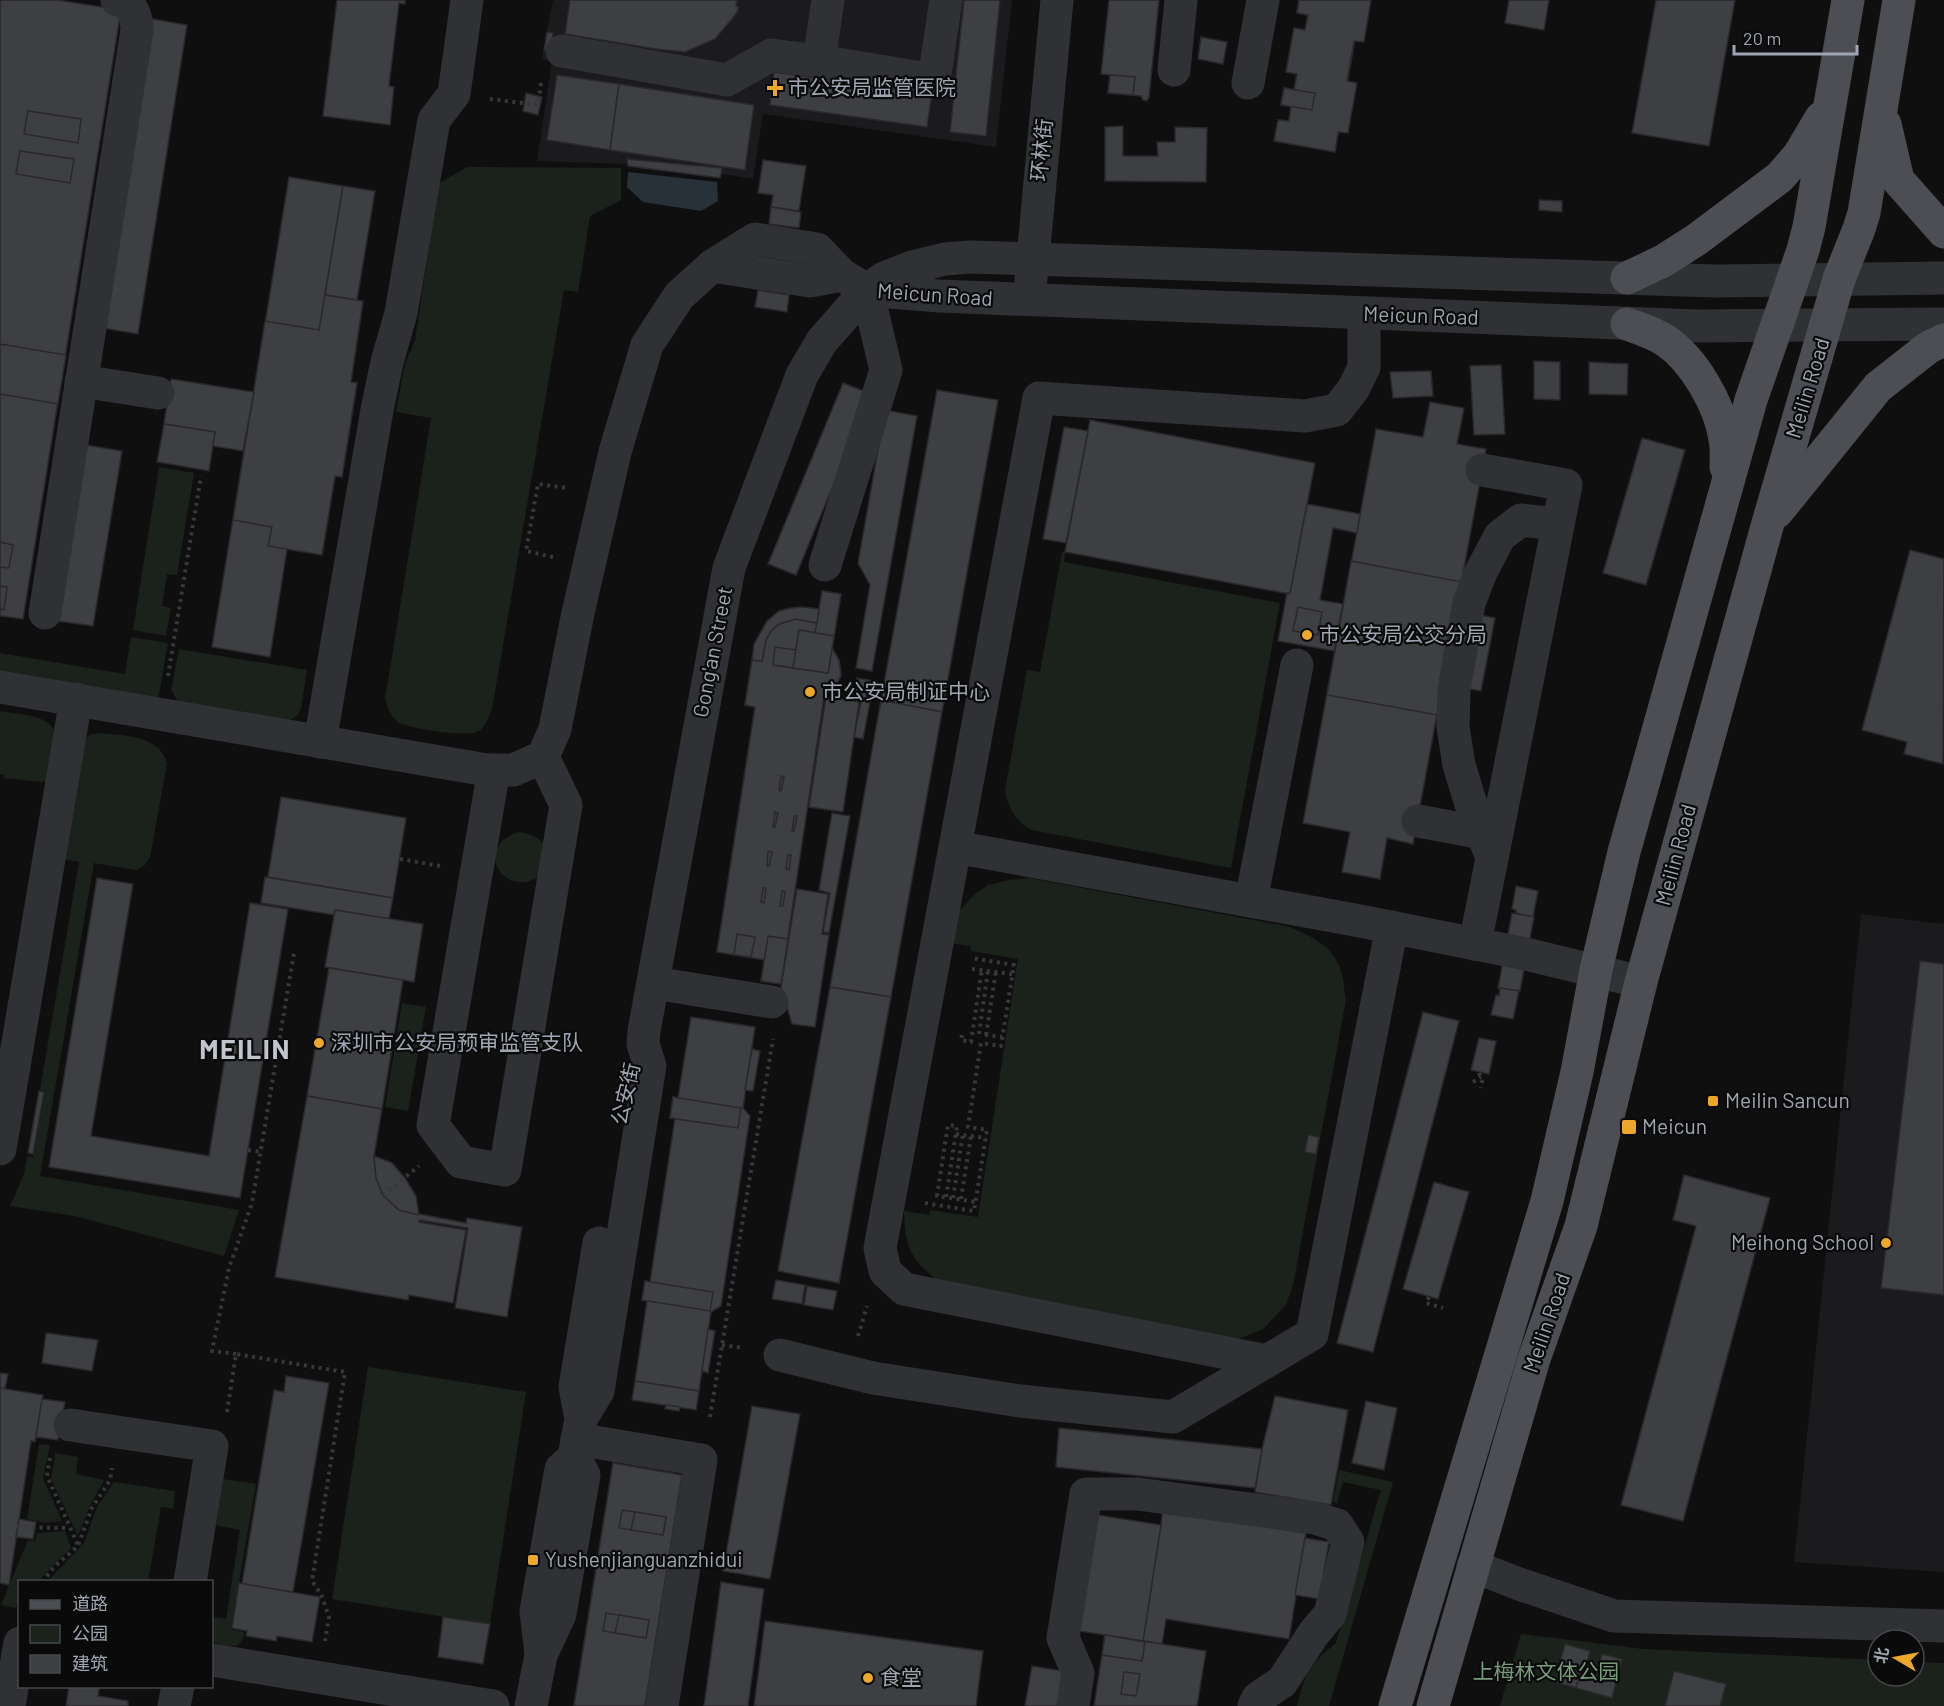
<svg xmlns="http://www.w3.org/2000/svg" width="1944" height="1706" font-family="Barlow,'Noto Sans SC',sans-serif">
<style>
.built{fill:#1b1b1d}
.green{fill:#1b221c}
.water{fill:#293138}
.building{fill:#3e3f43;stroke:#29292c;stroke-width:1.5}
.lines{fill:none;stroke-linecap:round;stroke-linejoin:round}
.path{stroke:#36383c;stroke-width:4;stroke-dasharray:3 4.5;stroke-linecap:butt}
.minor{stroke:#303135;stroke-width:33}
.major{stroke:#4c4e54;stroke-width:33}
.poi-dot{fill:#eda72a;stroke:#0a0a0b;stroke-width:2}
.labels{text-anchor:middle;stroke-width:4.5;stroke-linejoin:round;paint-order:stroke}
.poi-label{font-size:21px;fill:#a0a6b1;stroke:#0a0a0b;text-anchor:start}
.street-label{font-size:21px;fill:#a0a6b1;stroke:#0a0a0b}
.park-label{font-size:21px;fill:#779c78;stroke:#0a0a0b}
.district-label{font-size:27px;font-weight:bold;letter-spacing:1.5px;fill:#c1c4cd;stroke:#0a0a0b}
</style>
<rect width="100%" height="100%" fill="#0f0f10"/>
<g class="built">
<path d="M553 0H1012L996 147 763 114 753 179 722 174 721 177 627 167V164L537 161 552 62 542 59Z"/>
<path d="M1861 914 1944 924V1572L1794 1562Z"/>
</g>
<g class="green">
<path d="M467 167 621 168V200L590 216 578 292 564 290 492 709C488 718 486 727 477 732 466 737 408 729 398 722 390 716 388 708 385 699L431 418 396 412 405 363 415 341 438 184Z"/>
<path d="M159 467 194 473 177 575 167 574 162 606 171 608 166 636 133 630Z"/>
<path d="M1062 552H1065L1064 562 1280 603 1231 868 1032 830C1015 821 1008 808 1005 790L1027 670 1040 672Z"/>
<path d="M131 637 168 643 158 700 0 673V653L125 674Z"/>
<path d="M179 649 307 670 301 709 296 717 287 721 184 705 177 700 171 690Z"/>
<path d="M0 711C19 715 50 713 56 735L46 781 42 782 4 778V775L0 774Z"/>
<path d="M101 733C125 736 160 735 167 764L150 857 145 865 136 870 94 863 40 1176 239 1210 224 1256 75 1216 10 1206 24 1174 27 1156 33 1157 45 1091 40 1090 79 862 64 859 83 739 92 734Z"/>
<path d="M519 832C533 834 540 838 548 850L544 874C502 903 472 845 519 832Z"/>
<path d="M1029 878 1286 926C1309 934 1334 946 1341 971 1344 980 1344 991 1346 1000L1293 1285 1286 1305 1263 1329 1239 1339 1203 1337 940 1283C911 1259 905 1249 904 1211L929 1215 930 1210 978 1217 1018 959 970 951 971 946 948 943 959 911 975 894 988 885 1009 880Z"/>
<path d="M402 1003 426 1007 408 1111 385 1107Z"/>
<path d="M368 1367 526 1392 490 1624 332 1599Z"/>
<path d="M39 1444 50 1445 43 1478 62 1521 46 1523 27 1519Z"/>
<path d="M55 1453 78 1457 76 1474 104 1480 90 1506 78 1536 51 1479Z"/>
<path d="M1339 1470 1393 1482 1329 1706H1297C1305 1673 1310 1664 1336 1643L1381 1490 1343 1482 1337 1503 1333 1502Z"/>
<path d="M223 1479 256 1484 231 1629 244 1632C242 1652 227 1646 212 1642V1617L226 1619 240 1530 216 1525Z"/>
<path d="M114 1482 175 1491 173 1509 161 1507 148 1581H48L84 1543 97 1507Z"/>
<path d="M65 1531 71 1548 38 1581 20 1582 19 1601 16 1608 1 1605 28 1540 35 1541 37 1533Z"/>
<path d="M1521 1634 1643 1649 1878 1660V1676H1914V1662L1944 1663V1706H1500Z"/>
</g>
<path class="water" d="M628 172 717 182 718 201 701 211 643 202 627 187Z"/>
<g class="building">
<path d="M0 0H57L121 10 23 619 0 616Z"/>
<path d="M337 0H405V4L399 3 389 86 394 87 390 125 323 116Z"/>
<path d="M570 0H737L736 6 739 7 736 14 715 39 685 52 656 49 565 34Z"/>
<path d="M964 0H1000L986 136 950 132Z"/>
<path d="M1109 0H1159L1149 97 1147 101 1143 100 1141 96 1108 93 1110 75 1101 74Z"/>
<path d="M1299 0H1362L1335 152 1274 141 1278 120 1289 121 1291 106 1281 105 1284 88 1294 90 1297 74 1286 72 1294 28 1305 30 1308 15 1297 13Z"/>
<path d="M1299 0 1331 2 1328 18 1297 13Z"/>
<path d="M1299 0H1371L1364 42 1354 41 1347 81 1357 83 1348 133 1338 132 1335 152 1274 141 1278 120 1289 121 1291 106 1281 105 1284 88 1294 90 1297 74 1286 72 1294 28 1305 30 1308 15 1297 13Z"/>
<path d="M1509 0H1549L1544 30 1505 23Z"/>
<path d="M1656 0H1735L1709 146 1632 133Z"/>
<path d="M147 18 187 25 138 334 97 327Z"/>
<path d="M547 32 553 33 550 51 544 50Z"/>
<path d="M1201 37 1227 42 1223 64 1198 59Z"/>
<path d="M774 72 932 94 927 127 770 105Z"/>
<path d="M557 75 619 84 610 150 547 140Z"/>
<path d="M1110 75 1135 77 1133 95 1108 93Z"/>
<path d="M619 84 754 105 745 170 610 150Z"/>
<path d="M1284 88 1315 93 1312 110 1281 105Z"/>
<path d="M526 93 542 97 538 115 523 111Z"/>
<path d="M28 111 81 119 78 143 24 134Z"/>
<path d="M1123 126V156H1158L1157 142H1175V127L1207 128 1206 182 1105 181V127Z"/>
<path d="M20 151 74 159 70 183 16 174Z"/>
<path d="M627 159 722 168 721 174 720 178 628 166Z"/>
<path d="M763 160 806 166 799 211 771 207 773 195 758 193Z"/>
<path d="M289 177 343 186 325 295 363 301 351 382 357 383 342 477 335 476 322 555 287 549 270 657 212 647Z"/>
<path d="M343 186 375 191 357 300 325 295Z"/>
<path d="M1539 200 1562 201V212L1539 210Z"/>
<path d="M771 207 801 212 799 228 769 224Z"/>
<path d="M758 290 789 295 787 312 755 307Z"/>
<path d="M325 295 363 301 351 382 357 383 342 477 335 476 322 555 268 546 272 527 233 520 265 321 319 330Z"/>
<path d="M0 344 66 355 58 404 0 394Z"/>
<path d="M1534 361 1560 362V400L1534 399Z"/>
<path d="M1589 362 1628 364 1627 395 1589 394Z"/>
<path d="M1501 365 1505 434 1474 435 1470 366Z"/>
<path d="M1431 371 1433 396 1393 398 1390 372Z"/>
<path d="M171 379 254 392 243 451 212 446 215 432 164 424Z"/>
<path d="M843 383 871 394 796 575 768 564Z"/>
<path d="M937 390 998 400 942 712 881 700Z"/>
<path d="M1430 402 1464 408 1457 444 1486 449 1413 844 1387 838 1380 879 1342 872 1350 832 1303 823 1376 429 1423 437Z"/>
<path d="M885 410 917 416 872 671 856 668 870 585 858 563Z"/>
<path d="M1090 420 1315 463 1290 594 1065 552Z"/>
<path d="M164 424 215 432 209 471 157 462Z"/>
<path d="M1064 427 1088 431 1066 543 1043 539Z"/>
<path d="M1642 438 1685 450 1646 585 1603 573Z"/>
<path d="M80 444 122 451 93 626 51 620Z"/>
<path d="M1307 504 1360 514 1357 533 1333 528 1320 600 1343 604 1334 651 1278 641 1287 593 1290 594Z"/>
<path d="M0 542 13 545 9 568 0 567Z"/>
<path d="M1910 550 1944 559 1943 764 1904 754 1907 742 1862 730Z"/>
<path d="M1351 561 1462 582 1437 715 1327 695Z"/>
<path d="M0 586 7 587 4 610 0 609Z"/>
<path d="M822 591 841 594 832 648 839 660 841 675 834 691 817 700 779 938 788 939 781 984 761 981 765 960 717 952 755 707 745 705 752 660 762 661 766 640 771 631 779 624 796 619 817 623Z"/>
<path d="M822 591 841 594 832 648 839 660 841 675 834 691 824 697 781 984 761 981 765 960 717 952 755 707 745 705 752 660 762 661 766 640 771 631 779 624 796 619 817 623Z"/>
<path d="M822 591 841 594 828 673 773 665 775 647 796 650 799 630 815 633Z"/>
<path d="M802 607 819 609 817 623 796 619 779 624 771 631 766 640 762 661 752 660 754 644 767 621 779 611 791 608Z"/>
<path d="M1298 607 1322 612 1318 635 1293 631Z"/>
<path d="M1456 610 1495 618 1481 691 1442 684Z"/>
<path d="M799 630 834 636 828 673 793 668Z"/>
<path d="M857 678 874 681 863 739 854 737 861 702 853 700Z"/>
<path d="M826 697 859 702 843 812 809 807Z"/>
<path d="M881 700 942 712 891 997 830 987Z"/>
<path d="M781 776 784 777 781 791 779 790Z"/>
<path d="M281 797 406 818 393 898 268 877Z"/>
<path d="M775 812 778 813 775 827H773Z"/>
<path d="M832 813 850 816 829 933 823 932 830 893 819 890Z"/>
<path d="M794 816H797L794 831H792Z"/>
<path d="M768 851 772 852 769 866H767Z"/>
<path d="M788 855H791L789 870 786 869Z"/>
<path d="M265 877 393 898 389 919 335 910 334 915 261 903Z"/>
<path d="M97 878 133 884 91 1136 209 1156 250 903 288 909 240 1198 49 1167Z"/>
<path d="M1516 886 1538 891 1533 917 1516 913V910L1512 909Z"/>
<path d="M763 888H766L764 903 761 902Z"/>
<path d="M797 889 828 894 822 934 829 935 815 1027 792 1024 781 987Z"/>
<path d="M782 891 785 892 783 906H780Z"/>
<path d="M335 910 423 924 414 982 325 967Z"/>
<path d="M1512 913 1534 917 1520 991 1498 988Z"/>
<path d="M737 934 755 937 751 957 734 955Z"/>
<path d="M768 936 788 939 781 984 761 981Z"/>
<path d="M1920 961 1944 964V1295L1881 1288Z"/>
<path d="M329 968 403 980 382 1109 307 1096Z"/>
<path d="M830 987 891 997 839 1283 778 1271Z"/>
<path d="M1500 988 1519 991 1513 1019 1491 1015 1496 995 1499 996Z"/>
<path d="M1423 1012 1459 1021 1373 1352 1337 1343Z"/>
<path d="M691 1017 755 1027 743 1108 750 1116 721 1306 711 1312 699 1391 635 1381 647 1301 642 1300 645 1281 650 1282 675 1118H670L673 1097 678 1098Z"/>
<path d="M1479 1038 1496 1041 1489 1074 1471 1070Z"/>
<path d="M752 1049 760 1051 753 1091 745 1090Z"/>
<path d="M39 1091 44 1092 33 1154 28 1153Z"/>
<path d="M307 1096 382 1109 374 1156 376 1178 383 1195 399 1210 466 1223 467 1218 522 1227 507 1317 455 1308 468 1228 419 1220V1222L466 1230 453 1303 409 1295 408 1300 275 1277Z"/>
<path d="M673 1097 741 1108 738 1128 670 1118Z"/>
<path d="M1308 1135 1319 1137 1316 1154 1305 1152Z"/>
<path d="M374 1156 392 1163 405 1178 416 1196 419 1215 399 1210 383 1195 376 1178Z"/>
<path d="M1684 1175 1770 1198 1683 1521 1621 1505 1696 1226 1673 1220Z"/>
<path d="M1434 1182 1469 1192 1438 1299 1403 1289Z"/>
<path d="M776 1280 805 1285 802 1304 772 1299Z"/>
<path d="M645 1281 713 1292 710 1311 642 1300Z"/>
<path d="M807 1286 837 1291 833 1310 804 1305Z"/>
<path d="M708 1329 715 1331 708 1373 702 1371Z"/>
<path d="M46 1333 98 1340 92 1371 42 1363Z"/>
<path d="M0 1373 8 1374 5 1389 0 1388Z"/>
<path d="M286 1376 329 1383 293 1592 242 1584 274 1390 284 1392Z"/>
<path d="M635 1381 699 1391 696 1410 632 1400Z"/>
<path d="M0 1388 43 1395 35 1442 31 1441 9 1585 0 1583Z"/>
<path d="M1275 1396 1348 1410 1331 1505 1255 1492 1262 1449Z"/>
<path d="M42 1399 65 1402 58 1440 36 1437Z"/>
<path d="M1366 1401 1397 1408 1384 1470 1352 1463Z"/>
<path d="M666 1405 680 1407 679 1411 665 1409Z"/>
<path d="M752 1406 800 1414 770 1579 723 1571Z"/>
<path d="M1059 1428 1262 1449 1255 1488 1056 1467Z"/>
<path d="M613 1463 673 1473 636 1706H574Z"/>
<path d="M613 1463 682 1475 645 1706H574Z"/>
<path d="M622 1510 666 1517 663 1535 619 1528Z"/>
<path d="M1163 1510 1306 1533 1289 1639 1166 1619 1162 1644 1143 1641Z"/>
<path d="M635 1512 666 1517 663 1535 631 1530Z"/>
<path d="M1098 1515 1161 1525 1143 1641 1079 1631Z"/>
<path d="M19 1519 36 1522 33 1539 16 1537Z"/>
<path d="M1305 1538 1329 1542 1319 1599 1295 1595Z"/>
<path d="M721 1582 764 1589 748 1706H704Z"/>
<path d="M239 1583 320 1597 312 1642 277 1636 276 1641 246 1636 247 1631 232 1628Z"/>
<path d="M606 1613 649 1620 646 1638 603 1631Z"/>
<path d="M619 1615 649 1620 646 1638 615 1633Z"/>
<path d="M443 1617 490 1624 483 1664 438 1657Z"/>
<path d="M765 1621 983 1651 976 1706H754Z"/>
<path d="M1105 1635 1206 1651 1197 1706H1094Z"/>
<path d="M1105 1635 1145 1642 1142 1661 1102 1655Z"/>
<path d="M1565 1644 1590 1651 1580 1689 1555 1682Z"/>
<path d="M1602 1654 1622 1659 1612 1698 1576 1688 1580 1673 1596 1677Z"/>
<path d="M1032 1666 1069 1672 1064 1706H1025Z"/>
<path d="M1674 1671 1726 1684 1720 1706H1665Z"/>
<path d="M1124 1672 1140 1674 1136 1696 1121 1694Z"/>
<path d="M69 1686H100L98 1696 128 1701V1706H66Z"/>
</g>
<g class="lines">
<g class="path">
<path d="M490 99 538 105 541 83"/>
<path d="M553 557 526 551 538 484 568 488"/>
<path d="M168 676 201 476"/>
<path d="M400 859 440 866"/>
<path d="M972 969 1012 974"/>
<path d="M979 1034 988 970"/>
<path d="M962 1035 961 1040 971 1042 982 969"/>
<path d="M985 1035 1002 1037"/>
<path d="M986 1035 996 971"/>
<path d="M1479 1073 1482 1082 1481 1088"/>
<path d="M1473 1082 1481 1077"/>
<path d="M956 1134 986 1138"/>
<path d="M248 1150 261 1152"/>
<path d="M383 1195 419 1166"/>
<path d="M946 1197 957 1126 948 1125 937 1196C950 1198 963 1200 976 1202"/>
<path d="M953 1198 963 1134"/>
<path d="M961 1199 971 1136"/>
<path d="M925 1203 974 1211 987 1130 968 1127 981 1043 1001 1046 1014 965 972 958"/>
<path d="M1429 1297 1426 1303 1443 1308"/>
<path d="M858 1336 867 1306"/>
<path d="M722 1345 743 1348"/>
<path d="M236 1354 212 1351 229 1268 252 1203 294 953"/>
<path d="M227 1412 236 1354 345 1372 312 1581 321 1594 329 1617 325 1641"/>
<path d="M710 1417 773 1039"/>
<path d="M50 1458 47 1476 78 1545"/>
<path d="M17 1527 69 1528"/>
<path d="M42 1582 54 1567 78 1546 92 1508 110 1480 112 1468"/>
</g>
<g class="minor">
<path d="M562 51 727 80 771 55 819 61 828 0"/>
<path d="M819 61 934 80 946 0"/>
<path d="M1174 70 1181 0"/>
<path d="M1248 83 1263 0"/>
<path d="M712 266 810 281 842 275"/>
<path d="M1031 279 1057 0"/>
<path d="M1364 314V367L1354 388 1337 410 1305 416 1039 398 880 1248 885 1271 904 1289 1267 1361 1312 1334 1392 927"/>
<path d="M81 381 158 393"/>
<path d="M825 565 886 370 867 290"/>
<path d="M45 613 137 30C137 18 134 12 127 2L117 0"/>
<path d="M0 687 487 770H513L543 757 555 729 578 613 615 452 647 345 679 296 712 266 755 239 817 249 842 275 867 290 939 296 1697 326 1944 324"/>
<path d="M320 742 377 410 387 362 401 313 434 120 454 94 467 0"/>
<path d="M494 770 433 1125 461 1162 505 1170 566 805 543 757"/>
<path d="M1418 821 1483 833"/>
<path d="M955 847 1360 921 1526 954 1641 982"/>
<path d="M1492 857 1474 814 1459 765 1453 727 1454 690 1469 603 1481 572 1500 536 1521 520 1558 524"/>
<path d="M1251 901 1297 665"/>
<path d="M1475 944 1566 485 1482 470"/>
<path d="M654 983 772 1002"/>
<path d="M0 1149 76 699"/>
<path d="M780 1355 873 1378 1020 1401 1173 1417 1267 1361"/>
<path d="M581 1419 598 1391 650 1066 643 1044 644 1031 729 568 802 375 822 341 867 290 884 278 912 267 945 259 970 257 1715 281 1944 278"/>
<path d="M70 1425 212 1446 190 1582"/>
<path d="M577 1439 701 1460 662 1706"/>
<path d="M1473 1566 1519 1584 1614 1616 1944 1626"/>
<path d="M541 1655 536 1611 561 1469 574 1457"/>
<path d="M212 1660 493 1706"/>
<path d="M9 1706 20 1643"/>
<path d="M174 1706 178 1686"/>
<path d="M531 1706 541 1655 560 1614 584 1475 574 1457 581 1419 575 1387 599 1243"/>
<path d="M1073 1706 1078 1673 1063 1638 1086 1494H1138L1315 1518 1337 1525 1348 1542 1330 1614 1314 1633 1282 1682 1258 1698 1254 1706"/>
</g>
<g class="major">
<path d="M1885 124 1898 180 1944 232"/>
<path d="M1627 278 1663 261 1696 240 1780 177 1799 155 1821 118"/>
<path d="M1627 324C1641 329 1654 333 1666 341 1694 360 1720 405 1725 439 1727 448 1726 458 1726 467"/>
<path d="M1777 512 1878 387 1929 347 1944 340"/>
<path d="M1395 1706 1547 1201 1577 1072 1596 970 1624 852 1751 400 1803 250 1809 227 1848 0"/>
<path d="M1433 1706 1534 1359 1581 1226 1641 982 1768 523 1839 279 1859 229 1864 213 1899 0"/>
</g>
</g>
<g class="poi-dot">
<path d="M772 79h6v6h6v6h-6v6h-6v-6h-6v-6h6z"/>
<circle cx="1307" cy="635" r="6"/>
<circle cx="810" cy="692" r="6"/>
<circle cx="319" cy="1043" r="6"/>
<rect x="1707" y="1095" width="12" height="12" rx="3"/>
<rect x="1621" y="1119" width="16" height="16" rx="3"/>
<circle cx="1886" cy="1243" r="6"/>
<rect x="527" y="1554" width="12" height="12" rx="3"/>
<circle cx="868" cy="1678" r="6"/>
</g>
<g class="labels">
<g class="poi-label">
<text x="788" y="95">市公安局监管医院</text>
<text x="1319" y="642">市公安局公交分局</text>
<text x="822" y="699">市公安局制证中心</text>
<text x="331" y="1050">深圳市公安局预审监管支队</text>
<text x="1725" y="1108">Meilin Sancun</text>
<text x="1642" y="1134">Meicun</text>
<text x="1874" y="1250" text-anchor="end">Meihong School</text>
<text x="545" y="1567">Yushenjianguanzhidui</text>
<text x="880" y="1685">食堂</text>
</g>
<g class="street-label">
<text transform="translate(1042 150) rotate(-84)" y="7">环林街</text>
<text transform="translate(935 295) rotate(4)" y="7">Meicun Road</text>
<text transform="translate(1421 316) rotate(2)" y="7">Meicun Road</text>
<text transform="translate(1808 388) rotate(-73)" y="7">Meilin Road</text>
<text transform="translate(713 652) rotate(-79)" y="7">Gong'an Street</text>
<text transform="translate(1676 855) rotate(-75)" y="7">Meilin Road</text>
<text transform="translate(626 1094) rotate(-77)" y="7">公安街</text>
<text transform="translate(1547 1323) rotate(-71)" y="7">Meilin Road</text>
</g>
<g class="park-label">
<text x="1546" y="1679">上梅林文体公园</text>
</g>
<g class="district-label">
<text x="245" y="1059">MEILIN</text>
</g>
</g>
<rect x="18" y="1580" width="195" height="108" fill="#0a0a0b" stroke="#46484d" stroke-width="1.5"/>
<rect x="30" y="1600" width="30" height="9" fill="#4c4e54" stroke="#46484d" stroke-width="1.5"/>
<text x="72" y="1610" font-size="18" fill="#a0a6b1">道路</text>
<rect x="30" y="1625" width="30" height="18" fill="#1b221c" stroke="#46484d" stroke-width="1.5"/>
<text x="72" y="1640" font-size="18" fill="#a0a6b1">公园</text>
<rect x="30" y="1655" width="30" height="18" fill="#3e3f43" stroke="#46484d" stroke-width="1.5"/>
<text x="72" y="1670" font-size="18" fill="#a0a6b1">建筑</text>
<g transform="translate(1896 1658) rotate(280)"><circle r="28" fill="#0a0a0b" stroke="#46484d" stroke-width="1.5"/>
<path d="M0-4.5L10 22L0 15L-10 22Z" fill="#eda72a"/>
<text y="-9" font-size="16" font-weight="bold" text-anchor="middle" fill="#a0a6b1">北</text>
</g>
<path d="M1734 45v9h123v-9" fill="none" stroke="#a0a6b1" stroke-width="3"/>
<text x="1743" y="45" font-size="18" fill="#a0a6b1" stroke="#0a0a0b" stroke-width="4.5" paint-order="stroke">20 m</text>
</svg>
